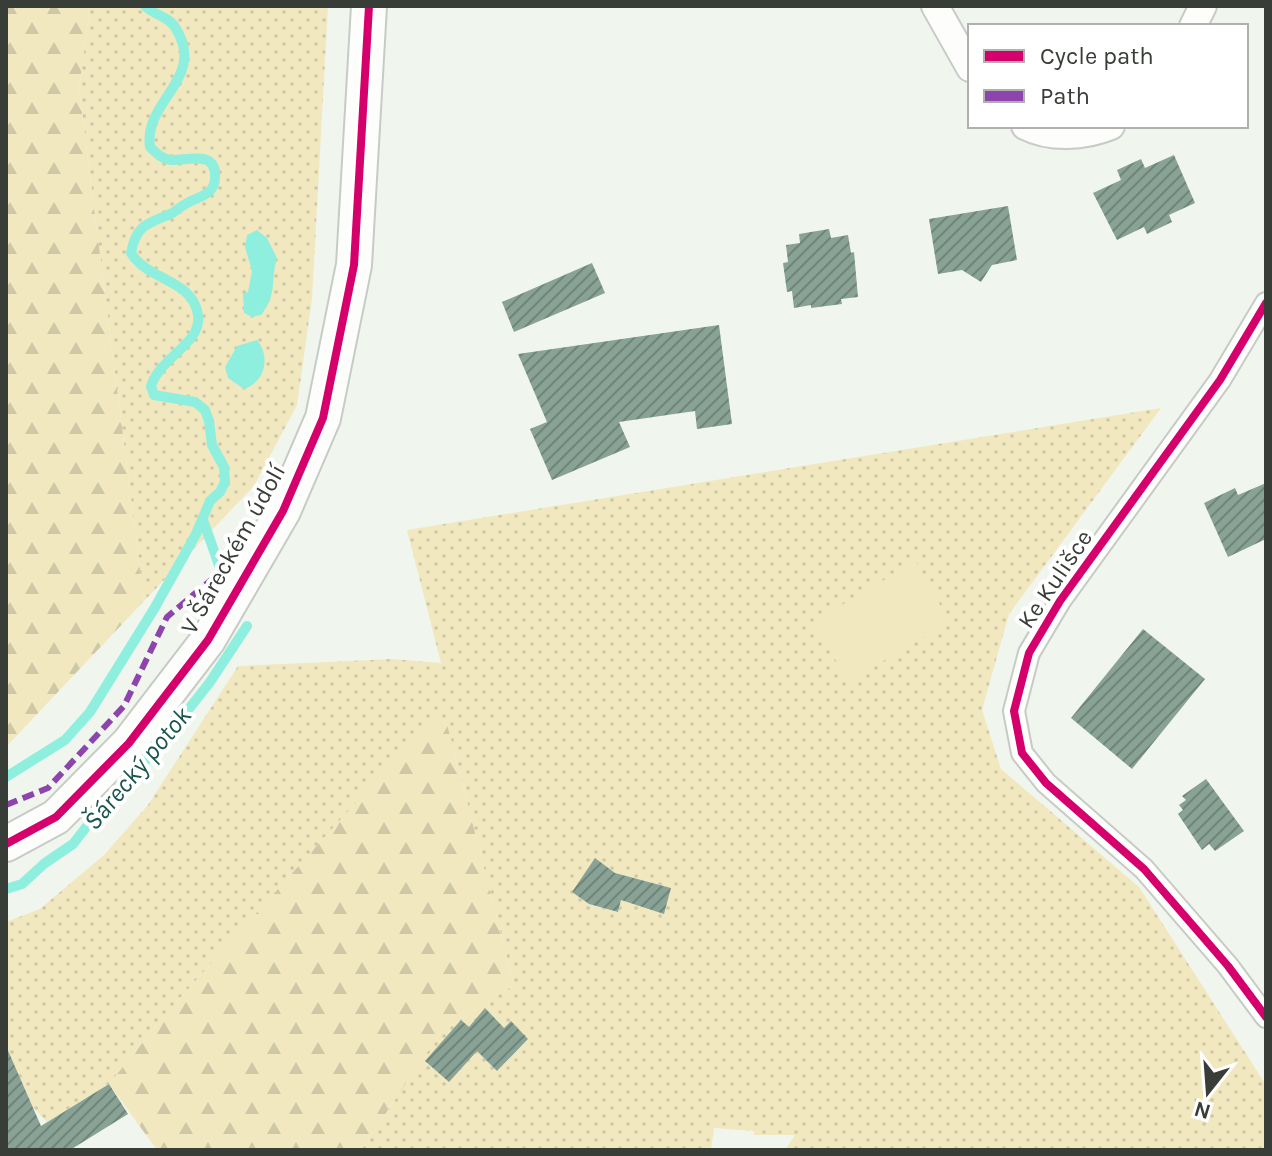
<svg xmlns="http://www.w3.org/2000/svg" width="1272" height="1156" font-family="Karla,sans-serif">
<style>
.grass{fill:url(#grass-dots);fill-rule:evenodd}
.forest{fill:url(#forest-firs)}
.park{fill:#f1e8c0}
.water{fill:#8fefde}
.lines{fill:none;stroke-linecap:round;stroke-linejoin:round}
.stream{stroke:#8fefde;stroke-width:10}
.building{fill:url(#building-hatch)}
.pedestrian-casing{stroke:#c7cbc5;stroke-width:24}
.minor-casing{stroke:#c7cbc5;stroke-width:30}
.tertiary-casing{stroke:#c7cbc5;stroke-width:38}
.pedestrian{stroke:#fdfefc;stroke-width:20}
.minor{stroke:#fdfefc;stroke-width:26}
.tertiary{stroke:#fdfefc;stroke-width:34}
.quiet{stroke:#8e44ad;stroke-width:6;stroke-dasharray:12 6;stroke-linecap:butt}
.cycleway-casing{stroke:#fff;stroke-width:13}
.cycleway{stroke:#d6006c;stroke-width:8}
.labels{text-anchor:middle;stroke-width:8;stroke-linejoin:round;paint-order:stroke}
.street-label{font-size:24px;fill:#393d37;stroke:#fff}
.water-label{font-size:26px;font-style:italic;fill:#1c554d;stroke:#fff}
</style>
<defs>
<pattern id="grass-dots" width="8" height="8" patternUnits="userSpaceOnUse" patternTransform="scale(2)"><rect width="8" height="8" fill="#f1e8c0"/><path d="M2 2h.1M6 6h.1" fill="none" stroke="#cfc8a6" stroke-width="1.8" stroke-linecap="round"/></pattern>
<pattern id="forest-firs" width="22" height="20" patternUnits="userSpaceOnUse" patternTransform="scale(2)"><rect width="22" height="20" fill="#f1e8c0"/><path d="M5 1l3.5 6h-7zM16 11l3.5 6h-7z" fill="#cfc8a6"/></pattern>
<pattern id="building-hatch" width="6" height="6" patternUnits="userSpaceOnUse" patternTransform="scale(2)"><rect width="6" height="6" fill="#88a295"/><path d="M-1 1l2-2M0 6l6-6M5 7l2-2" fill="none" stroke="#70857a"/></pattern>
</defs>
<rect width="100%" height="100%" fill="#f0f6ee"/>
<g class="grass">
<path d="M90 6H328L312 299 297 405 254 486 144 601 79 89Z"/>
<path d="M1161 408 1009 614 982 710 1001 769 1139 887 1266 1085V1150H785L795 1135H754V1131L714 1128 711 1150H361L440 1033 514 985 447 724 436 714 164 1016 109 1084 47 1122 33 1107 20 1079 6 1072V922L40 909 104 855 148 805 238 666 393 659 441 663 407 530ZM595 859 615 873 671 888 664 913 621 900 618 912 591 905 572 892ZM511 1021 528 1039 497 1071 482 1056 485 1047Z"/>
</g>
<g class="forest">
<path d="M6 6H90L79 89 144 601 6 747Z"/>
<path d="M436 713 447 724 514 985 440 1033 361 1150H157L109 1084 164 1016Z"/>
</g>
<path class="park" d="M916 561 950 623 848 681 813 622Z"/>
<g class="water">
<path d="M257 230 267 238 277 258C270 281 278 294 261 315L252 317 244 313 243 293 248 292 252 271 245 247 247 235Z"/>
<path d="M257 340C271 357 265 382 244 389L228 378 225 367 237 346Z"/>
</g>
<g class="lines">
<g class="stream">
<path d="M203 520 225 582"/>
<path d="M6 777 65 740 90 712 154 609 196 534 210 501 220 492 225 482 224 467 212 445 209 421 205 410 195 402 154 395 151 386C161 356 202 344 198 315 193 279 148 281 131 253 136 226 146 224 168 215 174 213 178 208 184 205 195 197 215 196 215 178 217 149 187 161 171 160 162 159 156 153 150 147 143 100 208 79 175 27 168 16 154 15 145 6"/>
<path d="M6 889 22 884 45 863 73 844 94 817 166 738 210 682 247 626"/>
</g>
</g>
<g class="building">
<path d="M1174 155 1195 203 1169 215 1172 222 1147 234 1144 227 1117 240 1093 193 1121 180 1117 170 1141 159 1145 168Z"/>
<path d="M1008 206 1017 260 992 265 981 282 962 270 938 274 929 219Z"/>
<path d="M829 229 831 238 848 235 851 253 854 252 858 297 841 299 842 304 811 308V305L794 308 792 291 787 292 783 263 788 262 786 245 800 243 799 234Z"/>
<path d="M592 263 605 293 514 332 502 302Z"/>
<path d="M719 325 732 424 697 429 695 411 619 422 630 447 552 480 530 429 547 422 518 354Z"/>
<path d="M1266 483V539L1228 557 1204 503 1235 488 1238 495Z"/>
<path d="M1143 629 1205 679 1132 769 1071 718Z"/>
<path d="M1206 779 1244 831 1215 851 1209 844 1202 850 1178 814 1183 810 1179 805 1186 800 1182 796Z"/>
<path d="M595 858 615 873 671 888 664 914 621 900 618 912 589 904 572 892Z"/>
<path d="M485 1008 504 1028 511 1021 528 1039 497 1071 477 1051 449 1082 425 1061 461 1020 469 1027Z"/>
<path d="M6 1046 41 1126 109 1084 128 1114 70 1150H6Z"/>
</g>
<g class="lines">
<g class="pedestrian-casing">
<path id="pedestrian" d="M1266 303 1220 380 1060 601 1029 653 1014 711 1022 753 1046 783 1144 869 1228 966 1266 1017"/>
</g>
<g class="minor-casing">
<g id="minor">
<path d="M935 6 970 68"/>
<path d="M1193 26 1203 6"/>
<path d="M1025 126C1051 139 1084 137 1111 126"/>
</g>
</g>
<g class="tertiary-casing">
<path id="tertiary" d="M6 844 56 817 129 743 208 640 283 511 323 418 354 265 369 6"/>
</g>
<use href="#pedestrian" class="pedestrian"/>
<use href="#minor" class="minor"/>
<use href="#tertiary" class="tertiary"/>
<path class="quiet" d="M6 805 48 788 124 706 167 617 236 559"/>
<g class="cycleway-casing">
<g id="cycleway">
<path d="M1266 303 1220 380 1060 601 1029 653 1014 711 1022 753 1046 783 1144 869 1228 966 1266 1017"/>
<path d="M6 844 56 817 129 743 208 640 283 511 323 418 354 265 369 6"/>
</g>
</g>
<use href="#cycleway" class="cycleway"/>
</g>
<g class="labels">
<g class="street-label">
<text transform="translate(233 549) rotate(-61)" y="8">V Šáreckém údolí</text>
<text transform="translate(1055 579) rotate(-56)" y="8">Ke Kulišce</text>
</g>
<g class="water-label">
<text transform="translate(137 768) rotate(-50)" y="9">Šárecký potok</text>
</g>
</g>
<rect width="1272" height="1156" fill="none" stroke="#393d37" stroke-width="16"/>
<rect x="968" y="24" width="280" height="104" fill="#ffffff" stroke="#b0b1af" stroke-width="2"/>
<rect x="984" y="50" width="40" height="12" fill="#d6006c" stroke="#b0b1af" stroke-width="2"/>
<text x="1040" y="64" font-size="24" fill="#393d37">Cycle path</text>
<rect x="984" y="90" width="40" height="12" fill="#8e44ad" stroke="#b0b1af" stroke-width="2"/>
<text x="1040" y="104" font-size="24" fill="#393d37">Path</text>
<g transform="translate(1208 1092) rotate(197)" stroke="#ffffff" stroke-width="6" paint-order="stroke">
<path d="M0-6L14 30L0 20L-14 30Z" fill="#393d37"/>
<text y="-12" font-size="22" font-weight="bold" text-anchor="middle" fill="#393d37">N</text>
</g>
</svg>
